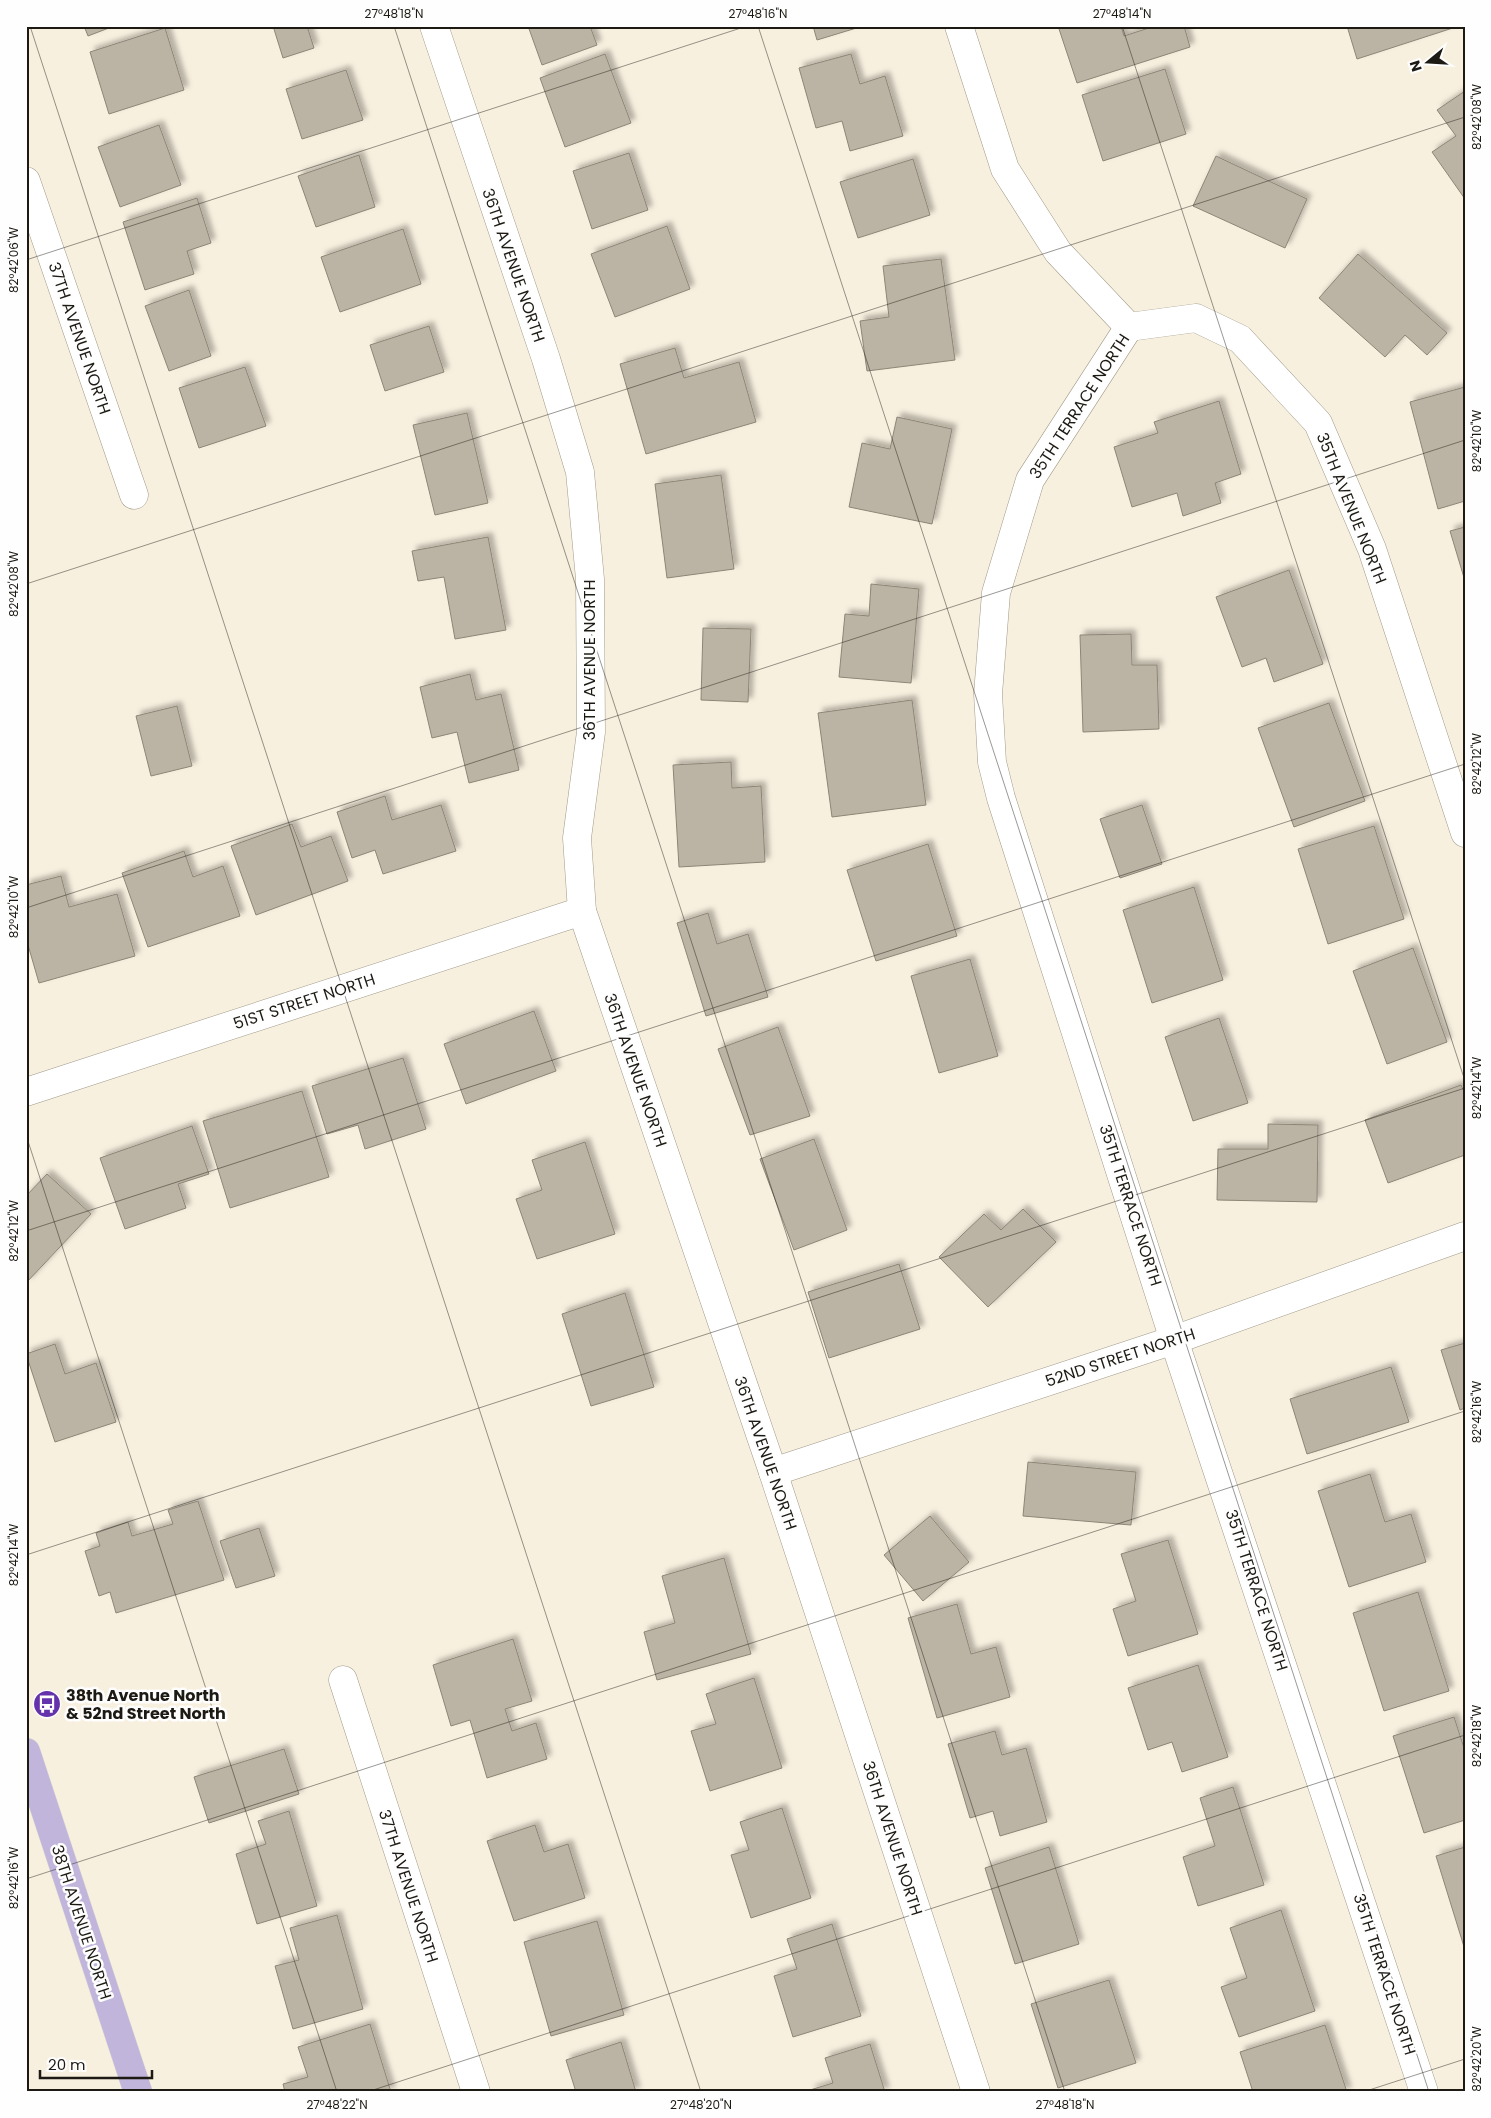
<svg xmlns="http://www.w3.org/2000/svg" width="1491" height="2118" font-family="Poppins,sans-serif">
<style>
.building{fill:#bbb3a3;stroke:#8d8576;filter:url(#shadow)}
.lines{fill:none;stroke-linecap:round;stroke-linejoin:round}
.minor-casing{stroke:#a19a8a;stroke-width:29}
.major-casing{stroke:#d6d6d5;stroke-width:29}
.minor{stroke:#fff;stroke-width:28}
.major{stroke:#c1b5db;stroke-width:28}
.ticks{fill:none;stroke:#1d1a14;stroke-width:1;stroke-opacity:0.45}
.labels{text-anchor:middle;stroke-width:5;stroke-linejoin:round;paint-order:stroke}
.street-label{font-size:16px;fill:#1d1a14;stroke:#fefefe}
.poi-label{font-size:16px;font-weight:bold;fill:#1d1a14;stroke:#fefefe;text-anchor:start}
.neatline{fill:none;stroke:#1d1a14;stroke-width:2}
.ticks-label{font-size:12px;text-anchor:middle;fill:#1d1a14}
</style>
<defs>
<filter id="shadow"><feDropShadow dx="4.5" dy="-4.5" stdDeviation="2.5" flood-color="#0004"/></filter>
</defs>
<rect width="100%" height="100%" fill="#f8f0df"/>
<g class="building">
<path d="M84 26H114L88 36Z"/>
<path d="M273 26H307L314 48 283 58Z"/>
<path d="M528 26H590L597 45 542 65Z"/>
<path d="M813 26H863L817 40Z"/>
<path d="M1058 26H1121L1124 36 1155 26H1184L1190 47 1077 83Z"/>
<path d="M1347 26H1459L1357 59Z"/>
<path d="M165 28 184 90 109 114 90 52Z"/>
<path d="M605 54 631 123 565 147 540 78Z"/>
<path d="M851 54 860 84 885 76 903 136 850 151 842 121 816 128 799 68Z"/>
<path d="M1165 69 1186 134 1103 161 1082 95Z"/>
<path d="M346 70 363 120 302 139 286 89Z"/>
<path d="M1465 91V199L1432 152 1456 136 1437 110Z"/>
<path d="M159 125 181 185 120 207 98 147Z"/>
<path d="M629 153 648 210 592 229 573 171Z"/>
<path d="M359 155 375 207 316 227 298 176Z"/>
<path d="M1216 156 1307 199 1285 248 1193 206Z"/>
<path d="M913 159 930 215 858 238 840 182Z"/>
<path d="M197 198 211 243 187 251 194 274 145 290 123 222Z"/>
<path d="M667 226 690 289 615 317 591 254Z"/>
<path d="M403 229 421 284 340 312 321 257Z"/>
<path d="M1358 254 1447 333 1427 355 1405 335 1385 357 1319 298Z"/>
<path d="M941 259 955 360 867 371 860 321 889 317 883 266Z"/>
<path d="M189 290 211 356 169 371 145 306Z"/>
<path d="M429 326 444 372 385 391 370 345Z"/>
<path d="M675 348 684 378 739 362 756 422 646 454 620 364Z"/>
<path d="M245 367 266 426 199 448 179 388Z"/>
<path d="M1465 387V501L1438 509 1410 402Z"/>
<path d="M1219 401 1241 474 1215 483 1221 503 1183 516 1177 493 1132 507 1114 447 1158 433 1154 422Z"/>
<path d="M467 413 488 503 435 515 413 425Z"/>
<path d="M897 417 952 429 932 524 849 507 862 443 890 449Z"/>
<path d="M721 475 734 569 667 578 655 484Z"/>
<path d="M1465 527V581L1450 531Z"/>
<path d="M488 537 506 630 455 639 444 577 418 581 412 551Z"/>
<path d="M1289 570 1323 664 1274 682 1266 658 1242 667 1216 597Z"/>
<path d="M871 584 919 589 911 683 839 677 845 614 869 616Z"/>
<path d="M703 628 751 629 748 702 701 700Z"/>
<path d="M1131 634 1132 665H1157L1159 729 1083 732 1080 635Z"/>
<path d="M470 674 476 700 501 694 519 770 469 783 457 732 432 738 420 687Z"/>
<path d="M912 700 926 805 832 817 818 713Z"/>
<path d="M1329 703 1365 801 1294 827 1258 728Z"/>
<path d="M177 706 192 766 151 776 136 716Z"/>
<path d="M731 762 732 788 761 786 765 862 679 867 673 765Z"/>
<path d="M385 796 392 820 441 805 456 851 383 874 375 850 352 858 337 812Z"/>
<path d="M1142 805 1162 864 1120 878 1100 819Z"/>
<path d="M292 824 301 847 331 836 348 881 256 915 231 846Z"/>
<path d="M1374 826 1404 919 1328 944 1298 849Z"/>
<path d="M928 844 957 936 876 961 847 870Z"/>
<path d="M184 851 193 877 223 866 240 916 148 947 122 873Z"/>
<path d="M61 876 69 907 117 894 135 956 39 983 26 938V885Z"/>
<path d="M1194 887 1223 980 1152 1003 1123 910Z"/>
<path d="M708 913 717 944 748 934 768 997 706 1016 677 923Z"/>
<path d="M1413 948 1447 1042 1387 1064 1353 971Z"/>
<path d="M970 959 998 1056 939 1073 911 976Z"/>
<path d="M534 1011 556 1071 466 1104 444 1044Z"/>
<path d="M1219 1018 1248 1103 1193 1121 1165 1037Z"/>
<path d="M778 1027 810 1116 750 1135 718 1049Z"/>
<path d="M403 1058 426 1129 365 1149 358 1125 327 1134 312 1086Z"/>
<path d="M1461 1085 1465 1094V1155L1388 1183 1365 1120Z"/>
<path d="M302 1091 329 1177 230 1208 203 1121Z"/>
<path d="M1268 1124 1318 1125 1317 1202 1217 1200 1218 1149H1268Z"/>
<path d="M192 1126 209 1174 178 1184 186 1208 125 1229 100 1158Z"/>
<path d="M814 1139 847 1230 794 1250 760 1159Z"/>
<path d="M585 1142 615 1234 537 1259 516 1199 542 1190 532 1160Z"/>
<path d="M47 1174 91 1214 26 1283V1196Z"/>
<path d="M1023 1209 1056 1242 988 1307 939 1257 984 1214 1001 1230Z"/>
<path d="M899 1264 920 1329 829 1358 808 1292Z"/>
<path d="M625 1293 654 1387 591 1406 562 1314Z"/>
<path d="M1465 1343V1408L1460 1410 1441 1350Z"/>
<path d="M55 1344 65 1374 96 1363 116 1422 55 1442 26 1354Z"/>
<path d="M1391 1367 1409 1422 1307 1454 1290 1399Z"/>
<path d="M1028 1462 1136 1472 1131 1525 1023 1516Z"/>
<path d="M1370 1474 1385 1522 1411 1514 1426 1562 1349 1587 1318 1491Z"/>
<path d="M198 1501 224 1580 116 1613 110 1592 99 1596 85 1551 100 1546 96 1533 128 1522 132 1536 173 1524 168 1510Z"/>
<path d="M930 1516 969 1562 923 1601 884 1555Z"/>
<path d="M259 1528 275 1576 236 1588 220 1541Z"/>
<path d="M1168 1540 1198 1634 1128 1656 1113 1609 1136 1601 1121 1554Z"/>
<path d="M724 1558 751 1654 657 1680 644 1632 675 1623 662 1576Z"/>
<path d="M1418 1592 1449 1691 1384 1711 1353 1613Z"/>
<path d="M957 1604 971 1654 996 1647 1010 1697 937 1718 908 1618Z"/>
<path d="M513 1639 532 1701 505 1709 512 1731 536 1723 547 1759 487 1778 470 1720 451 1726 433 1665Z"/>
<path d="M1198 1665 1228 1757 1182 1772 1172 1742 1148 1750 1128 1688Z"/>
<path d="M754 1678 782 1768 710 1791 691 1731 716 1724 706 1694Z"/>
<path d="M1454 1717 1465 1751V1820L1424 1833 1393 1736Z"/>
<path d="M995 1731 1002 1755 1026 1748 1047 1822 1000 1836 993 1811 970 1818 948 1744Z"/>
<path d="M284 1749 299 1794 209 1823 194 1777Z"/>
<path d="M1233 1787 1264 1885 1198 1906 1183 1857 1215 1846 1200 1798Z"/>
<path d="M782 1808 811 1898 751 1918 731 1855 749 1850 740 1822Z"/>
<path d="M289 1811 317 1906 257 1924 236 1854 266 1844 258 1821Z"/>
<path d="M535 1825 544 1852 568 1844 585 1898 514 1921 487 1841Z"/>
<path d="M1049 1847 1079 1944 1015 1964 985 1868Z"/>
<path d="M1465 1847V1950L1436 1856Z"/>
<path d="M1281 1910 1315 2011 1239 2037 1221 1987 1247 1978 1230 1928Z"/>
<path d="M337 1915 363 2009 293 2029 275 1966 299 1960 290 1928Z"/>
<path d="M597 1921 624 2015 551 2036 524 1942Z"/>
<path d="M832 1924 861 2016 793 2037 774 1976 797 1969 787 1939Z"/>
<path d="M1109 1980 1136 2063 1058 2088 1031 2004Z"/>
<path d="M370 2024 391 2092H285L283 2084 308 2077 298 2047Z"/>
<path d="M1325 2025 1347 2092H1253L1240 2052Z"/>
<path d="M621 2042 636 2092H576L566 2060Z"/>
<path d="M870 2044 885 2092H811L810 2090 833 2083 825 2058Z"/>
</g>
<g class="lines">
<g class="minor-casing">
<g id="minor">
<path d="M434 26 546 359 580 472 590 579 591 732 577 838 582 911 773 1472 976 2092"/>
<path d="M959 26 1005 169 1058 252 1129 327 1196 318 1240 339 1318 423 1372 549 1465 833"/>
<path d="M26 181 134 495"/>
<path d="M1129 327 1030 480 996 593 988 694 992 762 1001 798 1174 1340 1424 2092"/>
<path d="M26 1092 582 911"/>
<path d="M773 1472 1174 1340 1465 1236"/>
<path d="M343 1680 476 2092"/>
</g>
</g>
<g class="major-casing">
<path id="major" d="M26 1752 138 2092"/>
</g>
<use href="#minor" class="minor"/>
<use href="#major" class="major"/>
</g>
<path class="ticks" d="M30 26 701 2092M394 26 1065 2092M758 26 1429 2092M1122 26 1465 1081M26 260 747 26M26 584 1465 117M26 908 1465 440M26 1135 337 2092M26 1231 1465 764M26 1555 1465 1088M26 1879 1465 1411M367 2092 1465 1735M1363 2092 1465 2059"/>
<defs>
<g id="bus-disc" transform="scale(1.4375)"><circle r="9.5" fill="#6432aa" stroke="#fefefe"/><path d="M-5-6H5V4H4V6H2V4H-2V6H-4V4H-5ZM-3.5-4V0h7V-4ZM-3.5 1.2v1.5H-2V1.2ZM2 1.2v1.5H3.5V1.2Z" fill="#fff"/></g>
</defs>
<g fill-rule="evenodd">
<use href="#bus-disc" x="47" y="1704"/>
</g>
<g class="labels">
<g class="street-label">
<text transform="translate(514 265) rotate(71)" y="6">36TH AVENUE NORTH</text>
<text transform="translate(80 338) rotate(71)" y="6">37TH AVENUE NORTH</text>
<text transform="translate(1079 406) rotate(-57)" y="6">35TH TERRACE NORTH</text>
<text transform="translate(1352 508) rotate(68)" y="6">35TH AVENUE NORTH</text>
<text transform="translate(589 660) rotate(-90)" y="6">36TH AVENUE NORTH</text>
<text transform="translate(304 1001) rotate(-18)" y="6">51ST STREET NORTH</text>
<text transform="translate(636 1070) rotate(71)" y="6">36TH AVENUE NORTH</text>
<text transform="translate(1131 1205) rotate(72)" y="6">35TH TERRACE NORTH</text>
<text transform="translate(1120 1357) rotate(-18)" y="6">52ND STREET NORTH</text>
<text transform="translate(766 1453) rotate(71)" y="6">36TH AVENUE NORTH</text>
<text transform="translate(1257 1590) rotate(72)" y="6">35TH TERRACE NORTH</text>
<text transform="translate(893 1838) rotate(72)" y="6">36TH AVENUE NORTH</text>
<text transform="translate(409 1886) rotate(72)" y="6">37TH AVENUE NORTH</text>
<text transform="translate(82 1922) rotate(72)" y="6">38TH AVENUE NORTH</text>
<text transform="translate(1385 1974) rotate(72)" y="6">35TH TERRACE NORTH</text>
</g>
<g class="poi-label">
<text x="66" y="1701">38th Avenue North<tspan x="66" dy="18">&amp; 52nd Street North</tspan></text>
</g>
</g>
<rect width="1491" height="2118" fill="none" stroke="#fefefe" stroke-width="55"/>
<g transform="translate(1428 62) rotate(252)" stroke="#fefefe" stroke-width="4" paint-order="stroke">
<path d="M0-4L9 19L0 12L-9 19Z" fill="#1d1a14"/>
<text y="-8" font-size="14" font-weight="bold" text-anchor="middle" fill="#1d1a14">N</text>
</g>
<path d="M40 2070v8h112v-8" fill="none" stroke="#1d1a14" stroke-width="2.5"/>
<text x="48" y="2070" font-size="15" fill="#1d1a14" stroke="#fefefe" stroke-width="4" paint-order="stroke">20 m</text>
<rect x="28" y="28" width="1436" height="2062" class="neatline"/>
<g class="ticks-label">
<text x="394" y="18">27°48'18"N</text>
<text x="758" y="18">27°48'16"N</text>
<text x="1122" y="18">27°48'14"N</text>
<text transform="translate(1477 117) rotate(-90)" y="4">82°42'08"W</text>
<text transform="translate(14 260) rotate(-90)" y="4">82°42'06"W</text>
<text transform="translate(1477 441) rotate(-90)" y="4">82°42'10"W</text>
<text transform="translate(14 584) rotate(-90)" y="4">82°42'08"W</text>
<text transform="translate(1477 764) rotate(-90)" y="4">82°42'12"W</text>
<text transform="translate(14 907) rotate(-90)" y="4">82°42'10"W</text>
<text transform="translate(1477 1088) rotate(-90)" y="4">82°42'14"W</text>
<text transform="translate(14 1231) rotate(-90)" y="4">82°42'12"W</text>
<text transform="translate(1477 1412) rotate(-90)" y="4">82°42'16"W</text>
<text transform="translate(14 1555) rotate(-90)" y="4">82°42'14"W</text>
<text transform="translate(1477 1736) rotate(-90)" y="4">82°42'18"W</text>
<text transform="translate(14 1878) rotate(-90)" y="4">82°42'16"W</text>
<text transform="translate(1477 2059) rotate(-90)" y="4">82°42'20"W</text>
<text x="337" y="2109">27°48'22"N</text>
<text x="701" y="2109">27°48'20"N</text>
<text x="1065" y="2109">27°48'18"N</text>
</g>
</svg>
